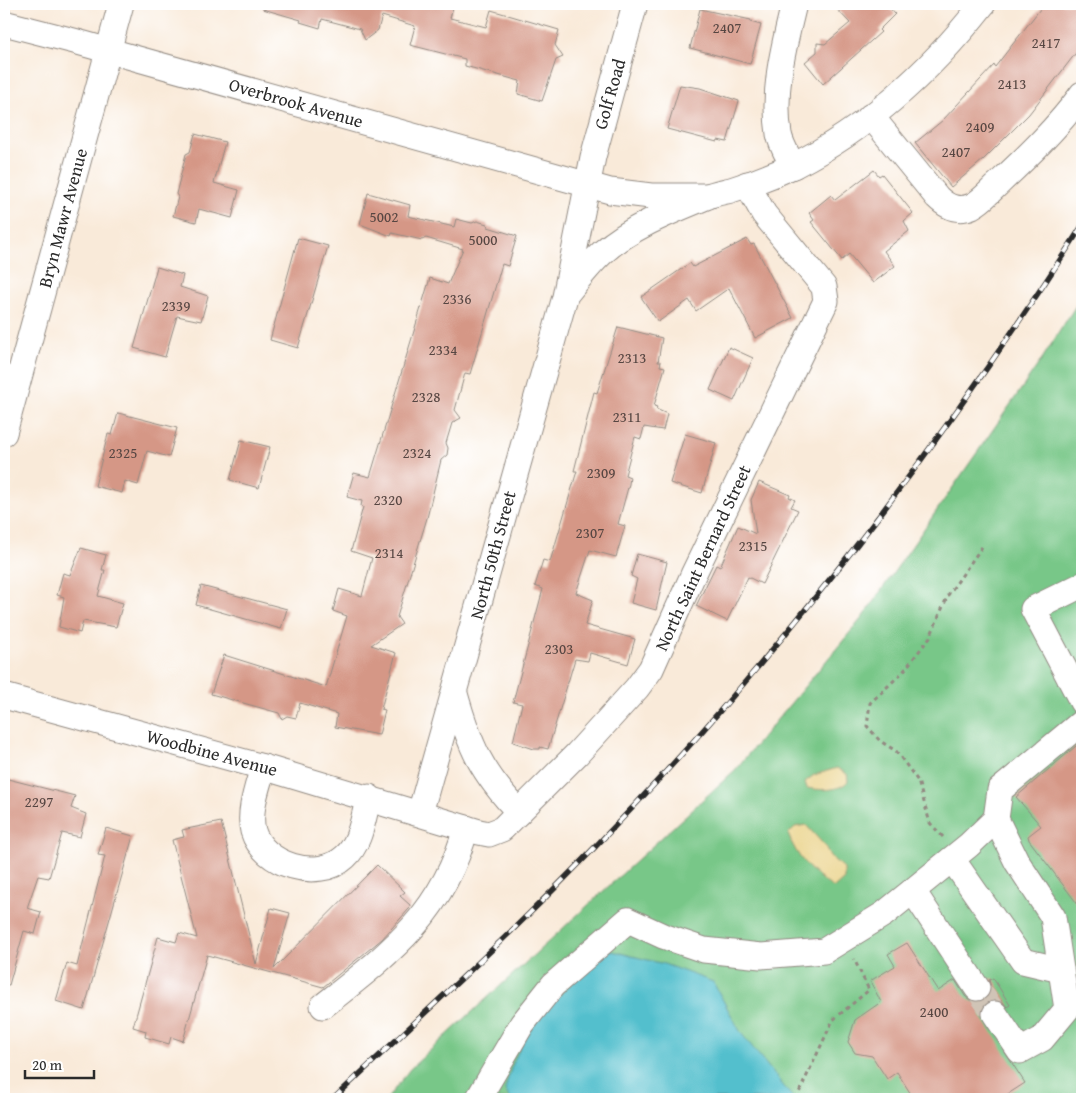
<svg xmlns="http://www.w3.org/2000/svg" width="1086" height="1103" font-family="'Gentium Book Plus',serif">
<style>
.green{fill:#78c788;stroke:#52795a}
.sand{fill:#eeda9e;stroke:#8c8264}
.water{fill:#53bfcd;stroke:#3f757c}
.building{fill:#d59786}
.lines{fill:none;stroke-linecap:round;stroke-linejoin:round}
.minor-tunnel{stroke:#d0c4b6;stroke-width:25;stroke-dasharray:25 12;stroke-linecap:butt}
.minor-casing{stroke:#928a82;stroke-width:27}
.path{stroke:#928a82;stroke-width:3;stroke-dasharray:4 4;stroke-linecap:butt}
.minor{stroke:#fff;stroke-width:25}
.rail-casing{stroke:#2b2b2b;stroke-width:5.5}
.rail{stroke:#fff;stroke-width:4;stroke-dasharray:11;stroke-linecap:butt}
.labels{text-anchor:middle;stroke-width:4;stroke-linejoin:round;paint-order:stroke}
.number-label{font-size:15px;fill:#564642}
.street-label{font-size:18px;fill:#2b2b2b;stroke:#fff}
</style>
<rect width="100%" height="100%" fill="#fff"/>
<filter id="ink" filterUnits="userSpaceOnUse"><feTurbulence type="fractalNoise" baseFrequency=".02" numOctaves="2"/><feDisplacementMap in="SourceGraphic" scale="10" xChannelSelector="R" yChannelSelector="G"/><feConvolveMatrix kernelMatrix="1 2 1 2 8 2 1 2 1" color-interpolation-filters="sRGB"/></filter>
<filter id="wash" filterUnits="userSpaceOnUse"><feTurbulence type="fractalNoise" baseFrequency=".0096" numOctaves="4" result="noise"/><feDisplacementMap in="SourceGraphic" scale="20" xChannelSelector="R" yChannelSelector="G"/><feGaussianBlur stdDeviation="1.12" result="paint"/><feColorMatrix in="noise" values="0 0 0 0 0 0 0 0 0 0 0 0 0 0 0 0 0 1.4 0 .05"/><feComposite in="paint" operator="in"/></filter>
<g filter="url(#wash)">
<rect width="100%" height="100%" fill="#f9ead9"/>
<path class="green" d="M1082 296V1099H387L410 1069 735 770 862 618 1040 362Z"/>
<g class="sand">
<path d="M837 768 847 774 848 781C839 792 819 790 807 788L805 782 814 775Z"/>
<path d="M806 825 825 846 830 856 844 869V879L834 888C812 874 797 858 788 834L795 827Z"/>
</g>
<path class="water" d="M608 950 664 964 713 982 741 1033 794 1099H510L505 1090C519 1026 562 992 608 950Z"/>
<g id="blocks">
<g class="building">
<path d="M264 4H454L450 18 486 27 491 10 559 30 555 45 563 57 556 60 542 101 518 94 520 81 465 66V59L410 45 415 26 382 16 378 30 365 40 360 29 322 19 320 28 300 22 301 20 263 9Z"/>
<path d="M832 4H886L895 14 879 30 881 32 823 84 805 62 817 52V43L825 44 850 23Z"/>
<path d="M1044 4H1082V45L1029 114 983 160 951 187 915 143 943 120 994 65 995 67Z"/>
<path d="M700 9 751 20 750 22 761 25 750 64 690 48Z"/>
<path d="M680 85 700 88 739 101 727 142 718 140 717 142 667 129Z"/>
<path d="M195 134 225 142 214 183 239 190 232 218 199 209 196 222 173 216 178 197 176 194 186 154 190 152Z"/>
<path d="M874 170 879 176 882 174 913 213 904 221 909 231 884 251 895 266 873 283 849 254 842 260 811 222 814 220 809 213 831 195 835 200Z"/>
<path d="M368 193 410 205 408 216 454 227 456 219 472 223 477 221 487 224 488 227 517 236 508 266 502 264 470 374 465 373 455 410 461 418 452 423 446 443 448 448 447 455 441 460 427 518 397 617 402 624 371 645 396 653 381 709 385 710 379 735 335 727 337 714 300 703 296 718 287 716 282 719 279 713 211 694 224 655 326 687 347 616 333 611 339 589 362 596 372 558 351 551 363 507 361 506 362 501 347 497 354 473 370 477 430 278 448 284 463 249 426 238 422 240 392 233 391 236 360 224Z"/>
<path d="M298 238 328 246 298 348 270 340Z"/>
<path d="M747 239 751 245 754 244 793 318 755 338 729 288 696 311 689 300 658 322 641 297 690 263 693 267Z"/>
<path d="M157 267 183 275 180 287 208 296 201 321 177 316 165 357 134 348Z"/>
<path d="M618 327 662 338 658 362H661L660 366 665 367 654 406 657 407 656 409 667 414 663 430 644 427 641 439 635 437 625 475 630 477 629 484 618 524 625 526 616 557 590 550 576 593 593 600 585 625 635 639 628 664 590 653 588 661 575 659 548 749 540 747V749H534L513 742 522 704 513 702 543 589 535 586 543 560 550 562 577 471H574L594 392 597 393Z"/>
<path d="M729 347 753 358 734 401 710 390Z"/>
<path d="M118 413 177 428 169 457 147 451 138 485 125 481 122 493 95 486 108 434 112 435Z"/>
<path d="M685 434 716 443 702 493 670 483Z"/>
<path d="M241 440 270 447 259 488 230 480Z"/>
<path d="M759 482 790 495 789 497 795 500 791 507 798 510 762 584 748 577 727 621 696 606 716 565 720 567 738 526 756 534 751 500Z"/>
<path d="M81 548 106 555 102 570H105L98 596 123 603 116 627 83 621 80 633 59 627 64 597 57 595 63 573 70 575Z"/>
<path d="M637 554 667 562 656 610 631 603 637 579 631 576Z"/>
<path d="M201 586 287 609 281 629 196 605Z"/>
<path d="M1082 741V910L1029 840 1028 836 1041 826 1016 797Z"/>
<path d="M4 778 75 796 71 808 86 814 80 837 62 833 49 878 38 876 27 908 41 912 35 934 24 931 9 985 4 984Z"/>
<path d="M221 822 256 964 271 908 290 913 274 969 377 865 405 892 400 896 410 905 409 909 382 939 323 987 207 955 183 1041 171 1037 169 1044 145 1037 146 1031 133 1027 158 937 176 942 179 933 197 938 172 840 184 837 182 830Z"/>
<path d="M106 828 133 836 84 1010 56 1001 67 963 77 966 105 856 98 855Z"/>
<path d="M907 943 938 991 955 980 965 996 971 1001 978 1002 990 995 991 988 989 980 993 978 1010 1005 1007 1007 1002 1001 994 1000 987 1002 982 1007 981 1016 1025 1083 1000 1099H914L897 1072 887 1079 872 1056 855 1053 848 1042 855 1020 881 1002 870 981 895 966 888 954Z"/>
</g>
</g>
</g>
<g filter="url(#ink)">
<use href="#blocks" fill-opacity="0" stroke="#928a82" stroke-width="1"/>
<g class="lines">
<path class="minor-tunnel" d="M977 988 995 1014"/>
<g class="minor-casing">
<g id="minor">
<path d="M4 23 74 41 610 191 651 196H708"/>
<path d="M871 116 937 197C947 207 958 212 972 206 982 201 990 191 998 184 1028 156 1058 127 1082 94"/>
<path d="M793 166C788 156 781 145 779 134 772 90 784 46 794 4"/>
<path d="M568 292C579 278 590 264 603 252 631 227 672 211 706 197 714 193 723 192 731 190 753 183 774 175 795 165 870 127 932 69 983 4"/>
<path d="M4 433 121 4"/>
<path d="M1082 585 1033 609 1082 702"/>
<path d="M455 694C470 747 481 772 519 812"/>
<path d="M4 696 263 767 479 832 489 834 502 829 577 754 637 688 651 669 693 575 826 301 824 287 764 214 747 184"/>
<path d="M263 767C258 786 248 811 253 831 263 865 318 882 345 857 361 843 363 817 369 797"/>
<path d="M420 813 565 297 593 157 635 4"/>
<path d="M952 859 1023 961 1061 970"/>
<path d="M913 891 977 988"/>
<path d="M323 1006C390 953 443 914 466 828"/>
<path d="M995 1014 1020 1051 1042 1039 1067 1009 1053 917 1017 862 996 819 1000 790 1082 722"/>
<path d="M478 1099 522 1024 553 985 628 920 663 936 704 950 761 956 824 951 884 914 969 845 996 819"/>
</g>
</g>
<g class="path">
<path d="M943 837 930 823 918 781 896 751 880 741 867 726 870 703 903 672 930 637 948 595 984 544"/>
<path d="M796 1099 833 1020 869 990 854 959"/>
</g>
<use href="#minor" class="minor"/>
<g class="rail-casing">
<path id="rail" d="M333 1099C421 1016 512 934 596 846 779 657 940 447 1082 226"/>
</g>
<use href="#rail" class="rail"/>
</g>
</g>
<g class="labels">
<g class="number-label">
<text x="727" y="33">2407</text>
<text x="1046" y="48">2417</text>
<text x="1012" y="89">2413</text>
<text x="980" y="132">2409</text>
<text x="956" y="157">2407</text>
<text x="384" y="222">5002</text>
<text x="483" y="245">5000</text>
<text x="457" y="304">2336</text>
<text x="176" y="311">2339</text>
<text x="443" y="355">2334</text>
<text x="632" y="363">2313</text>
<text x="426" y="402">2328</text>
<text x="627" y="422">2311</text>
<text x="123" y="458">2325</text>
<text x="417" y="458">2324</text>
<text x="601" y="478">2309</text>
<text x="388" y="505">2320</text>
<text x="590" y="538">2307</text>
<text x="753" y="551">2315</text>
<text x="389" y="558">2314</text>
<text x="559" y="654">2303</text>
<text x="39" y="807">2297</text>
<text x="934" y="1017">2400</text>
</g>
<g class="street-label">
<text transform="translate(610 94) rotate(-74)" y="6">Golf Road</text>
<text transform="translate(296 103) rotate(16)" y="6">Overbrook Avenue</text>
<text transform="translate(63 218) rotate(-75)" y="6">Bryn Mawr Avenue</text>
<text transform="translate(493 555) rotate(-75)" y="6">North 50th Street</text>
<text transform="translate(703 558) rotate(-65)" y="6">North Saint Bernard Street</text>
<text transform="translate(212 753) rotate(15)" y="6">Woodbine Avenue</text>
</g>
</g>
<rect width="1086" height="1103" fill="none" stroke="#fff" stroke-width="20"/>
<path d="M25 1070v8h69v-8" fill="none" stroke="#2b2b2b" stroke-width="2.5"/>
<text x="32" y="1070" font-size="15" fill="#2b2b2b" stroke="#ffffff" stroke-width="4" paint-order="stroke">20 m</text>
</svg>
